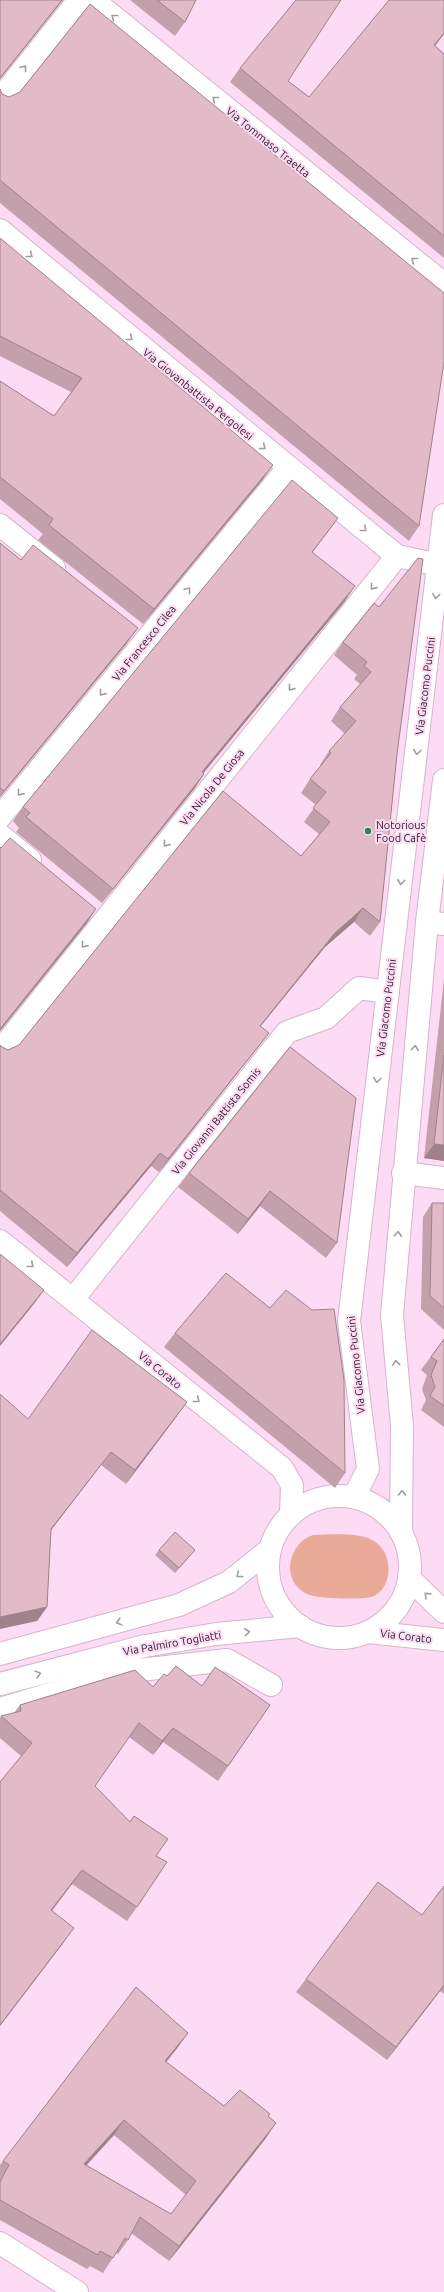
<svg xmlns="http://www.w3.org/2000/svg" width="444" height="2292" font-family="Ubuntu,sans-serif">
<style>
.green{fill:#eaaa98}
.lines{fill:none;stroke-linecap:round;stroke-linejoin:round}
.street-casing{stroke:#d6b4cc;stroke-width:24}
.secondary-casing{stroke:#d6b4cc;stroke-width:24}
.street{stroke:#fff;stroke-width:22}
.secondary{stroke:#fff;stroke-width:22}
.wall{fill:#c3a0ab;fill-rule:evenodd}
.shaded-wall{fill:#9f828b}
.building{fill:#e3bac7;stroke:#9f828b;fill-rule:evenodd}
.oneway{stroke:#a19ca0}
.poi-dot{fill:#2f8457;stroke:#fedbf4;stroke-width:1.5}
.labels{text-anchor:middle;stroke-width:4;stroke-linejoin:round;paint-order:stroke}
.street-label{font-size:11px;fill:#2f222b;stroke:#fedbf4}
.poi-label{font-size:11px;fill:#2f222b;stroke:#fedbf4;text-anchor:start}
</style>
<rect width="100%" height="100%" fill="#fedbf4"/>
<path class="green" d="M313 1535C330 1535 354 1532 370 1539 397 1550 394 1597 365 1598 351 1599 319 1599 307 1594 280 1581 288 1543 313 1535Z"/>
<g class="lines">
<g class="street-casing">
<g id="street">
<path d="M93 0 444 284"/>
<path d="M0 99 79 0"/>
<path d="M0 230 397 556 439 565"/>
<path d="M0 525 54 568"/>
<path d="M0 817 288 468"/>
<path d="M0 835 30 860"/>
<path d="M427 922 444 924"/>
<path d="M0 1051 397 556"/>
<path d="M403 1173 444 1178"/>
<path d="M73 1299 287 1032 326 1018 359 988 388 992"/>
<path d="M0 1709 123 1672 227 1660 271 1685"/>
<path d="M0 2243 77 2292"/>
</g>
</g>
<g class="secondary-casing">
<g id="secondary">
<path d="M0 1241 282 1468 292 1485 291 1514"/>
<circle cx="339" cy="1567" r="71"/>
<path d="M354 1497 368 1469 349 1321 444 515"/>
<path d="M401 1532 402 1426 392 1315 427 922 444 780"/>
<path d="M409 1578 444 1612"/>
<path d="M368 1632 444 1640"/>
<path d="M0 1654 179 1605 229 1582 269 1550"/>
<path d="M0 1684 145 1646 216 1634 300 1626"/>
</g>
</g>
<use href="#street" class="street"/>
<use href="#secondary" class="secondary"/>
</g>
<g class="wall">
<path d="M130 0H196L185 22 175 36Z"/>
<path d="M444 0V34L435 46 444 54V258L230 82 240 68 288 81 309 97Z"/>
<path d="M0 89 2 94 419 526 409 541 0 203Z"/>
<path d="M0 238 263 479 143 624 38 540 43 534 0 499V381L54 416 71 392 0 356Z"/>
<path d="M338 518 312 553 345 601 203 773 204 774 194 789 102 903 16 832 19 828 13 821 23 807Z"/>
<path d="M0 543 21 560 127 643 0 797Z"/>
<path d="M374 603 397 754 380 922 370 936 354 922 325 947 261 1026 259 1046 159 1172 151 1166 67 1267 0 1211V1045L2 1047 8 1050 19 1045 301 856 319 834 304 822 316 805 301 793 310 779 321 766 320 765 329 751 345 734 331 721 340 707 360 684 354 679 357 675 334 655 343 642Z"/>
<path d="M444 979V1161L424 1158Z"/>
<path d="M290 1047 337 1243 326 1258 260 1206 238 1234 178 1187 189 1173Z"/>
<path d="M432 1203H444V1330L421 1309 423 1217Z"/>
<path d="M175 1333 345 1473 335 1488 164 1347Z"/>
<path d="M444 1339V1427L421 1410 426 1400 422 1389 427 1375 421 1370Z"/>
<path d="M177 1416 126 1484 101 1465 51 1530 47 1607 37 1621 28 1419Z"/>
<path d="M159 1550 191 1555 175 1573 155 1555Z"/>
<path d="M167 1676 270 1705 218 1781 163 1742 153 1755 129 1737 95 1786 156 1856 137 1907 127 1921 72 1884 52 1911 64 1942 0 2026V1782L21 1756 0 1738V1718L1 1716 14 1713 20 1705 153 1687Z"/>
<path d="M444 1886V1994L440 1991 387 2060 296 1992 306 1979 422 1915Z"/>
<path d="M188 2033 178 2047 166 2062 224 2106 268 2116 266 2138 169 2261 131 2233 128 2240 118 2254 116 2253 103 2273 90 2266 87 2269 0 2220V2165L3 2161ZM114 2135 186 2195 171 2214 86 2165Z"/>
</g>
<g class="shaded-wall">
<path d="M62 0H63L0 79V77Z"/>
<path d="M444 33V34L424 59 434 45Z"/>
<path d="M273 465 263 479 143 624 154 609Z"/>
<path d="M338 518 327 533 301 567 312 552Z"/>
<path d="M355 586 345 601 192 787 202 772Z"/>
<path d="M138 628 127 643 0 797V796L4 791Z"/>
<path d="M204 774 194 789 102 903 113 889Z"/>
<path d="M363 908 354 922 325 947 250 1039 260 1026 334 934Z"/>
<path d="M96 909 87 923 0 1031V1029Z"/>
<path d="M269 1033 259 1046 159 1172 168 1159Z"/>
<path d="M434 1144 444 1145V1161L424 1158Z"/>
<path d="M160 1153 151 1166 67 1267 77 1253Z"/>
<path d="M270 1191 260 1206 238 1234 248 1219Z"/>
<path d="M44 1290 34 1304 0 1346V1344Z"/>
<path d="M187 1402 177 1416 126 1484 135 1470Z"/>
<path d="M111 1452 101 1465 42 1542 51 1529Z"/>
<path d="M47 1607 37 1621 0 1629V1617Z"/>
<path d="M173 1728 163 1742 153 1755 162 1741Z"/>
<path d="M82 1870 72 1884 41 1924 51 1910Z"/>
<path d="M74 1928 64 1942 0 2026V2025Z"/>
<path d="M444 1985 440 1991 387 2060 396 2047Z"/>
<path d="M188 2033 178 2047 155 2076 165 2061Z"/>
<path d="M124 2120 114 2135 74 2179 84 2164Z"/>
<path d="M276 2123 266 2138 169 2261 179 2246Z"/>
</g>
<g class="building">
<path d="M0 0H62L0 78Z"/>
<path d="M157 0H196L185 22Z"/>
<path d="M296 0H341L288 81 309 97 389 0H444V33L434 45 444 54V236L240 68Z"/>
<path d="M90 4 444 293V362L419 526 0 180V89L2 94 9 97 20 92Z"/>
<path d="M0 238 273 465 154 609 49 525 53 519 0 477V381L54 416 82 378 0 336Z"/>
<path d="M292 480 338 518 312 552 355 586 202 772 204 774 113 889 26 817 30 813 23 807Z"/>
<path d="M0 543 21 560 33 545 138 628 4 791 0 788Z"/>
<path d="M418 558 423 559 397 754 380 922 363 908 334 934 260 1026 269 1033 168 1159 160 1153 77 1253 0 1190V1045L2 1047 8 1050 19 1045 223 791 301 856 330 822 313 808 326 792 310 779 331 753 329 751 356 721 340 707 371 672 364 666 367 662 343 642 374 603 379 607Z"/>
<path d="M10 838 96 909 0 1029V847L1 848Z"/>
<path d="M290 1047 356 1098 337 1243 270 1191 248 1219 189 1173Z"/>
<path d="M444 1055V1145L434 1144Z"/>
<path d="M432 1203H444V1308L430 1296Z"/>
<path d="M0 1254 44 1290 0 1344Z"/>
<path d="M226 1273 270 1308 286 1290 312 1310 334 1309 344 1380 345 1473 175 1333Z"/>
<path d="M92 1330 187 1402 135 1470 111 1452 51 1529 47 1607 0 1617V1394L28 1419Z"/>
<path d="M444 1339V1406L430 1396 435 1387 431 1375 437 1361 431 1357Z"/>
<path d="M175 1532 195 1550 179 1568 159 1550Z"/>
<path d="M176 1666 202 1686 215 1667 270 1705 228 1766 173 1728 162 1741 139 1723 95 1786 130 1822 134 1816 168 1839 156 1856 167 1862 137 1907 82 1870 51 1910 74 1928 0 2025V1782L32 1743 1 1716 21 1711 20 1705 135 1670 153 1687 164 1674 167 1676Z"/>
<path d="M378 1882 422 1915 444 1886V1985L396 2047 306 1979Z"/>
<path d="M136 1987 188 2033 165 2061 224 2106 240 2090 270 2114 268 2116 276 2123 179 2246 140 2217 128 2240 125 2238 113 2258 100 2251 98 2255 0 2200V2182L9 2165 3 2161ZM124 2120 196 2181 171 2214 84 2164Z"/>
</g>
<defs><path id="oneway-chevron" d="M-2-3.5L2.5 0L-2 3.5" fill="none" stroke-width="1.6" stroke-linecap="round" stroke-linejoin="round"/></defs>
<g class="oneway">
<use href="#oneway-chevron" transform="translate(114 17) rotate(-141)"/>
<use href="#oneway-chevron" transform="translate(24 68) rotate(-52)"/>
<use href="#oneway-chevron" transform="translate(215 99) rotate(-141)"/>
<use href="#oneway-chevron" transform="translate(30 255) rotate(39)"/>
<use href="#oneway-chevron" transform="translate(414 260) rotate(-141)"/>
<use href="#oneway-chevron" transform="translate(130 338) rotate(39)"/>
<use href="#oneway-chevron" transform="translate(263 447) rotate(39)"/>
<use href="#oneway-chevron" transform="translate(364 529) rotate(39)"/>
<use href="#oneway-chevron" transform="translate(373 587) rotate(129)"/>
<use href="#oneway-chevron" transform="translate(188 590) rotate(-50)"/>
<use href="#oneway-chevron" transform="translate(436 596) rotate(97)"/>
<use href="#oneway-chevron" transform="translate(291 688) rotate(129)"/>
<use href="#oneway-chevron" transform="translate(102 693) rotate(129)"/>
<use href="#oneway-chevron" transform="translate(417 752) rotate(97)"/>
<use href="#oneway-chevron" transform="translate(20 793) rotate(129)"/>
<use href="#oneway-chevron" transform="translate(166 844) rotate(129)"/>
<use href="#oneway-chevron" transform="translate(401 882) rotate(97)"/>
<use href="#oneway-chevron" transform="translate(84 945) rotate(129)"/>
<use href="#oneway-chevron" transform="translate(415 1048) rotate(-85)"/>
<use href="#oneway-chevron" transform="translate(377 1080) rotate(97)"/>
<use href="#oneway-chevron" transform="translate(398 1234) rotate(-85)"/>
<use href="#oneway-chevron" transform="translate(31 1265) rotate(39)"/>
<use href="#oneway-chevron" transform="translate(396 1363) rotate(-96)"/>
<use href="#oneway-chevron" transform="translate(197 1400) rotate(39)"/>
<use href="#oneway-chevron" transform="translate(402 1493) rotate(-89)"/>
<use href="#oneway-chevron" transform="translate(239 1575) rotate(141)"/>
<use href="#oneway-chevron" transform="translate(427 1595) rotate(-136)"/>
<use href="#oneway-chevron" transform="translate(119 1622) rotate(165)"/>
<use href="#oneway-chevron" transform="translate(247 1632) rotate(-6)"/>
<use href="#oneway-chevron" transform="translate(38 1674) rotate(-15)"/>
</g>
<circle class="poi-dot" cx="368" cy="831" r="4"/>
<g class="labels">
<g class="street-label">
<text transform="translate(268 142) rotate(39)" y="4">Via Tommaso Traetta</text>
<text transform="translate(198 394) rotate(39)" y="4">Via Giovanbattista Pergolesi</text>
<text transform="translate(144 643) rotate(-51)" y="4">Via Francesco Cilea</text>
<text transform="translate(425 686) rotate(-83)" y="4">Via Giacomo Puccini</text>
<text transform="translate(212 787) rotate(-51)" y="4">Via Nicola De Giosa</text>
<text transform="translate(386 1008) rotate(-83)" y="4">Via Giacomo Puccini</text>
<text transform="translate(216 1121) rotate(-51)" y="4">Via Giovanni Battista Somis</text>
<text transform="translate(356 1365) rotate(-96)" y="4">Via Giacomo Puccini</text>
<text transform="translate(160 1370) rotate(39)" y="4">Via Corato</text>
<text transform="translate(406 1636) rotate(7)" y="4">Via Corato</text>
<text transform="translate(172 1643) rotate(-10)" y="4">Via Palmiro Togliatti</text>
</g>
<g class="poi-label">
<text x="376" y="829">Notorious<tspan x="376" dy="13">Food Cafè</tspan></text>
</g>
</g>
</svg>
